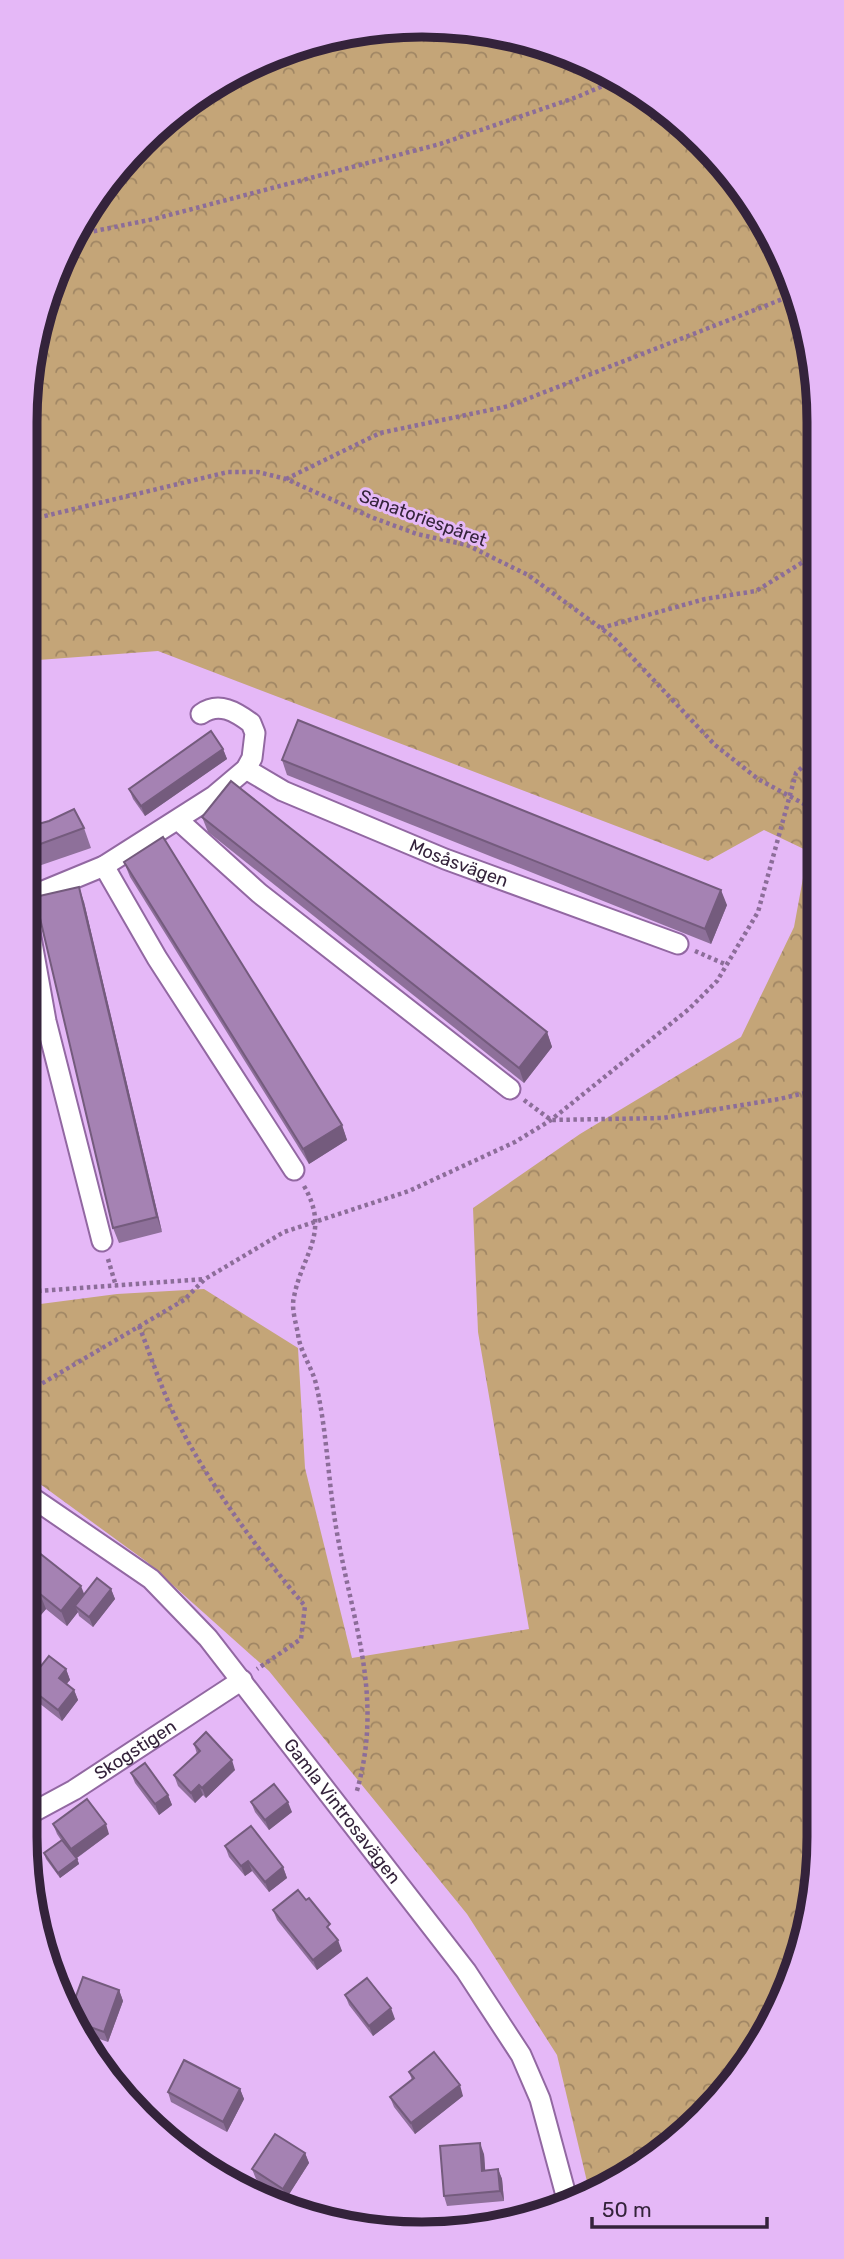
<svg xmlns="http://www.w3.org/2000/svg" width="844" height="2259" font-family="Rubik,sans-serif">
<style>
.forest{fill:url(#forest-crowns)}
.lines{fill:none;stroke-linecap:round;stroke-linejoin:round}
.minor-casing{stroke:#9268a2;stroke-width:23}
.path{stroke:#8c6d99;stroke-width:4.5;stroke-dasharray:3.5 3.5;stroke-linecap:butt}
.minor{stroke:#fff;stroke-width:19}
.wall{fill:#8e709a}
.shaded-wall{fill:#745b7d}
.building{fill:#a582b3;stroke:#745b7d;stroke-width:2}
.labels{text-anchor:middle;stroke-width:6;stroke-linejoin:round;paint-order:stroke}
.street-label{font-size:18px;fill:#34233b;stroke:#e5b8f7}
.rim{fill:none;stroke:#34233b;stroke-width:9}
</style>
<defs>
<pattern id="forest-crowns" width="20" height="18" patternUnits="userSpaceOnUse" patternTransform="scale(1.75)"><rect width="20" height="18" fill="#c4a578"/><path d="M2 6a3 3 0 1 1 6 0M12 15a3 3 0 1 1 6 0" fill="none" stroke="#a08664"/></pattern>
</defs>
<rect width="100%" height="100%" fill="#e5b8f7"/>
<path class="forest" d="M371 28 525 38 643 91 721 160 779 247 816 370 819 1837 806 1940 738 2079 643 2168 589 2190 557 2055 467 1914 269 1671 147 1562 25 1473V1306L117 1294 204 1289 298 1348 305 1468 352 1658 529 1629 478 1332 473 1208 580 1134 741 1037 794 927 808 851 764 830 708 861 158 651 25 661 24 422 38 319 107 180 224 78Z"/>
<g class="lines">
<g class="minor-casing">
<g id="minor">
<path id="s1" d="M246 769 283 791 445 859 678 944"/>
<path d="M178 820 259 893 510 1089"/>
<path d="M104 866 157 958 294 1170"/>
<path d="M29 897 27 915 46 1021 102 1241"/>
<path d="M24 899 104 866 214 796 246 769 252 758 255 733 251 723C236 712 219 701 201 714"/>
<path id="s2" d="M24 1492 151 1579 208 1638 466 1971 521 2055 540 2099 567 2199"/>
<path id="s3" d="M24 1817 74 1790 242 1680"/>
</g>
</g>
<g class="path">
<path d="M80 234 154 219 440 144 577 97 617 80"/>
<path d="M286 479 380 433 509 406 793 295"/>
<path d="M24 521 228 472H258L286 479 371 517 417 534 467 545 528 575 613 637 715 745 758 779 817 811"/>
<path d="M601 628 705 599 756 591 816 554"/>
<path d="M695 951 727 965"/>
<path d="M524 1100 551 1120 663 1118 779 1099 818 1090"/>
<path d="M304 1186C331 1233 302 1254 294 1297 291 1308 296 1323 298 1334 300 1352 312 1367 316 1384 327 1431 328 1480 336 1527 352 1623 385 1696 356 1794"/>
<path d="M108 1259 116 1286"/>
<path d="M24 1292 205 1279"/>
<path d="M139 1326C149 1351 157 1376 168 1401 196 1467 258 1551 305 1606L301 1639 257 1669"/>
<path d="M24 1394 184 1300 205 1279 284 1232 409 1191 515 1142 551 1120 689 1009 717 981 758 912 796 773 817 753"/>
</g>
<use href="#minor" class="minor"/>
</g>
<g class="wall">
<path d="M223 749 227 759 145 816 133 799 129 789Z"/>
<path d="M282 760 727 905 711 944 287 775Z"/>
<path d="M202 817 547 1032 552 1047 524 1083 208 832Z"/>
<path d="M24 828H84L91 848 24 871Z"/>
<path d="M124 862 342 1125 347 1140 309 1164 130 877Z"/>
<path d="M84 902 162 1232 119 1243 113 1228Z"/>
<path d="M24 1549 84 1594 111 1589 115 1599 93 1627 79 1616 78 1612 67 1626 46 1609 34 1623 24 1616Z"/>
<path d="M66 1669 70 1680 66 1684 74 1690 78 1700 62 1721 30 1696 26 1685Z"/>
<path d="M194 1744 235 1770 206 1798 203 1795 195 1803 178 1786 174 1775 197 1754Z"/>
<path d="M131 1773 168 1795 172 1805 159 1815 135 1783Z"/>
<path d="M251 1802 292 1812 269 1830 255 1812Z"/>
<path d="M53 1824 109 1834 77 1858 79 1864 60 1878 46 1859 44 1853 61 1840 57 1834Z"/>
<path d="M225 1846 283 1867 287 1878 269 1892 252 1871 245 1876 229 1857Z"/>
<path d="M273 1910 333 1935 342 1951 317 1970 277 1920Z"/>
<path d="M119 1990 123 2001 108 2042 85 2034 71 2010Z"/>
<path d="M345 1995 395 2019 373 2036 349 2005Z"/>
<path d="M409 2072 463 2096 415 2134 394 2107 390 2097 412 2080Z"/>
<path d="M240 2089 244 2099 227 2132 171 2102 168 2092Z"/>
<path d="M305 2153 309 2163 286 2199 256 2179 252 2169Z"/>
<path d="M484 2154 485 2170 498 2169 502 2179 504 2201 447 2206 444 2196Z"/>
</g>
<g class="shaded-wall">
<path d="M223 749 227 759 145 816 141 806Z"/>
<path d="M79 887 84 902 162 1232 157 1217Z"/>
<path d="M721 890 727 905 711 944 705 929Z"/>
<path d="M547 1032 552 1047 524 1083 519 1068Z"/>
<path d="M342 1125 347 1140 309 1164 303 1149Z"/>
<path d="M81 1586 87 1601 75 1606 78 1612 67 1626 61 1611Z"/>
<path d="M111 1589 115 1599 93 1627 89 1617Z"/>
<path d="M40 1594 46 1609 34 1623 29 1608Z"/>
<path d="M66 1669 70 1680 63 1688 59 1678Z"/>
<path d="M74 1690 78 1700 62 1721 58 1710Z"/>
<path d="M232 1760 235 1770 206 1798 202 1788Z"/>
<path d="M28 1774 31 1784 24 1789V1776Z"/>
<path d="M199 1785 203 1795 195 1803 191 1793Z"/>
<path d="M168 1795 172 1805 159 1815 155 1804Z"/>
<path d="M288 1802 292 1812 269 1830 265 1820Z"/>
<path d="M106 1824 109 1834 75 1859 71 1849Z"/>
<path d="M77 1859 79 1864 60 1878 58 1873Z"/>
<path d="M248 1861 252 1871 245 1876 241 1866Z"/>
<path d="M283 1867 287 1878 269 1892 265 1882Z"/>
<path d="M338 1940 342 1951 317 1970 313 1960Z"/>
<path d="M119 1990 123 2001 108 2042 104 2032Z"/>
<path d="M391 2008 395 2019 373 2036 369 2026Z"/>
<path d="M460 2085 463 2096 415 2134 411 2123Z"/>
<path d="M240 2089 244 2099 227 2132 223 2122Z"/>
<path d="M480 2143 484 2154 486 2181 482 2171Z"/>
<path d="M305 2153 309 2163 286 2199 283 2189Z"/>
<path d="M498 2169 502 2179 504 2201 500 2191Z"/>
</g>
<g class="building">
<path d="M298 720 721 890 705 929 282 760Z"/>
<path d="M211 731 223 749 141 806 129 789Z"/>
<path d="M231 781 547 1032 519 1068 202 817Z"/>
<path d="M74 809 84 828 24 850V828L49 821Z"/>
<path d="M163 837 342 1125 303 1149 124 862Z"/>
<path d="M79 887 157 1217 113 1228 35 897Z"/>
<path d="M28 1544 81 1586 61 1611 40 1594 29 1608 24 1605V1549Z"/>
<path d="M97 1578 111 1589 89 1617 75 1606Z"/>
<path d="M49 1656 66 1669 59 1678 74 1690 58 1710 26 1685Z"/>
<path d="M206 1732 232 1760 202 1788 199 1785 191 1793 174 1775 200 1751 194 1744Z"/>
<path d="M145 1763 168 1795 155 1804 131 1773Z"/>
<path d="M274 1784 288 1802 265 1820 251 1802Z"/>
<path d="M87 1799 106 1824 71 1849 53 1824Z"/>
<path d="M251 1826 283 1867 265 1882 248 1861 241 1866 225 1846Z"/>
<path d="M62 1840 77 1859 58 1873 44 1853Z"/>
<path d="M298 1890 306 1900 309 1898 330 1924 327 1927 338 1940 313 1960 273 1910Z"/>
<path d="M83 1977 119 1990 104 2032 79 2023 71 2010Z"/>
<path d="M367 1978 391 2008 369 2026 345 1995Z"/>
<path d="M434 2052 460 2085 411 2123 390 2097 414 2078 409 2072Z"/>
<path d="M184 2060 240 2089 223 2122 168 2092Z"/>
<path d="M275 2134 305 2153 283 2189 252 2169Z"/>
<path d="M480 2143 482 2171 498 2169 500 2191 444 2196 440 2146Z"/>
</g>
<g class="labels">
<g class="street-label">
<text transform="translate(423 518) rotate(20)" y="6">Sanatoriespåret</text>
<text dy="6" stroke="none"><textPath href="#s1" startOffset="233">Mosåsvägen</textPath></text>
<text dy="6" stroke="none"><textPath href="#s3" startOffset="130">Skogstigen</textPath></text>
<text dy="6" stroke="none"><textPath href="#s2" startOffset="455">Gamla Vintrosavägen</textPath></text>
</g>
</g>
<path d="M0 0H844V2259H0ZM422 37H422A385 385 0 0 1 807 422V1837A385 385 0 0 1 422 2222H422A385 385 0 0 1 37 1837V422A385 385 0 0 1 422 37Z" fill="#e5b8f7" fill-rule="evenodd"/>
<path class="rim" d="M422 37H422A385 385 0 0 1 807 422V1837A385 385 0 0 1 422 2222H422A385 385 0 0 1 37 1837V422A385 385 0 0 1 422 37Z"/>
<path d="M592 2217v10h175v-10" fill="none" stroke="#34233b" stroke-width="3.5"/>
<text x="602" y="2217" font-size="21" fill="#34233b" stroke="#e5b8f7" stroke-width="5" paint-order="stroke">50 m</text>
</svg>
